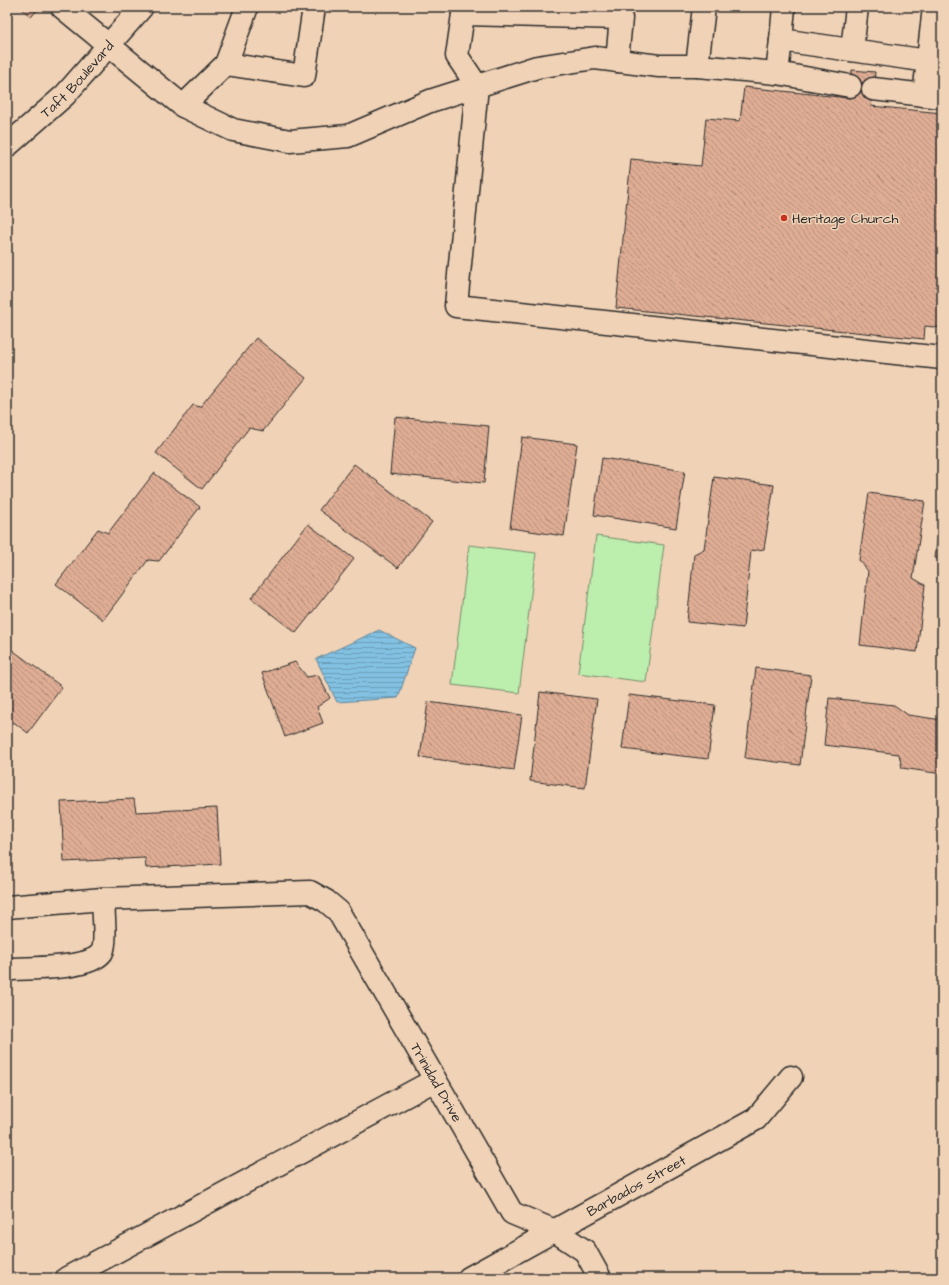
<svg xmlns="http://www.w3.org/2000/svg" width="949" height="1285" font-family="'Architects Daughter',sans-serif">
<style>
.green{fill:#bceead;stroke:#748c6c}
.water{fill:url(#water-rules);stroke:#608599}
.building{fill:url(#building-back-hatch);stroke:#2b2b2b}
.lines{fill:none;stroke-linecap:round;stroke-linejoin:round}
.minor-casing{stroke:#2b2b2b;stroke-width:25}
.minor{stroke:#f0d2b6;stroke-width:22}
.poi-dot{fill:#c8321e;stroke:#f0d2b6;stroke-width:1.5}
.labels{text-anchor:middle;stroke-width:3;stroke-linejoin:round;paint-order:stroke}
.street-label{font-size:14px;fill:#2b2b2b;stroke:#f0d2b6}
.poi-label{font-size:14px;fill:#2b2b2b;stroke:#f0d2b6;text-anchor:start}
</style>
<defs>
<pattern id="water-rules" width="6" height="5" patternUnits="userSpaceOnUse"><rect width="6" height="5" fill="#83c1e3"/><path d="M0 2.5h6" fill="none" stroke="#6b9db8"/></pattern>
<pattern id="building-back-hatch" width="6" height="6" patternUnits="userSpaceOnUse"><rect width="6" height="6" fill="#dfad94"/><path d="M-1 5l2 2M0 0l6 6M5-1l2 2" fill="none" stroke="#b58d79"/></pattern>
</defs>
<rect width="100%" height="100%" fill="#f0d2b6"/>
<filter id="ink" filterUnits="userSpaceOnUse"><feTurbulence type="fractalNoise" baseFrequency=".025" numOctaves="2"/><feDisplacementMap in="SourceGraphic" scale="8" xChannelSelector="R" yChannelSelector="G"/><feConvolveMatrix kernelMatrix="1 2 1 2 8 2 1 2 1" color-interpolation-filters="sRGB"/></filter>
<g filter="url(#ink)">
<g class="green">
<path d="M596 536 664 545 646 682 578 673Z"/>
<path d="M469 545 536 553 519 693 452 685Z"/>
</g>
<path class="water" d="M379 630 415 648 398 698 337 702 316 659Z"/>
<g class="building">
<path d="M20 7H40L31 17Z"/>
<path d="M852 70 875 72 871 106 942 113V269L941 283H942V328L925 326 924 339 616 308 631 159 701 166 706 118 740 121 744 87 849 98Z"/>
<path d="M256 338 306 378 263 431 249 428 202 489 156 453 193 405 200 407Z"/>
<path d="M395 417 489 426 484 483 390 474Z"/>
<path d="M522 437 577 444 564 536 510 528Z"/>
<path d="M602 458 685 471 676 528 594 515Z"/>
<path d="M354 464 432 522 398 568 319 510Z"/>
<path d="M154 473 200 507 159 561 148 560 103 620 56 584 98 529 108 533Z"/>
<path d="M714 477 774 485 764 549 751 551 743 628 687 622 694 554 704 549Z"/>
<path d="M869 493 925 501 913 578 925 585 917 652 860 645 868 571 859 560Z"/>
<path d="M942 502V559L935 558Z"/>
<path d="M308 524 354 559 296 633 251 598Z"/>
<path d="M7 646 62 687 28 733 7 717Z"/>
<path d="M295 662 307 677 318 675 330 698 317 707 323 723 285 737 262 673Z"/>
<path d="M756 668 811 675 800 765 745 758Z"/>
<path d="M540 692 597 699 585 788 530 781Z"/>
<path d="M629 695 715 705 708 759 622 749Z"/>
<path d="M829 698 894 705 908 715 942 720V774L902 768 899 754 824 745Z"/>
<path d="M428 702 522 715 514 770 420 757Z"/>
<path d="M134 799 136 812 217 808 220 864 146 868 145 858 64 862 61 802Z"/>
</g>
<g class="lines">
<g class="minor-casing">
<g id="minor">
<path d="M62 7 183 106 226 64"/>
<path d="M247 7 226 64 304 76 314 7"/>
<path d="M464 7 457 56 477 86 456 306 942 358"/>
<path d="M463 14 621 18 617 61"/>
<path d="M781 40 784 7"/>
<path d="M852 50 857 7"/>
<path d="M697 66 777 73 850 86"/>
<path d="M777 73 781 40 928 61"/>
<path d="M873 89 942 97"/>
<path d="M924 95 934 7"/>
<path d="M183 106 233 130 290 141 348 136 430 101 537 67 595 58 659 66H697L704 7"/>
<path id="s1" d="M7 146 65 95 142 7"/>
<path id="s2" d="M7 907 103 899 310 892 326 901 338 911 512 1213 555 1231 585 1251 600 1278"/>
<path d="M7 969C28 968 90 970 102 952 107 943 103 910 103 899"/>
<path d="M67 1278 435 1080"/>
<path id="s3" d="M469 1278 756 1119 791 1077"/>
</g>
</g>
<use href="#minor" class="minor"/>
</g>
</g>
<circle class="poi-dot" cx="784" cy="218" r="4"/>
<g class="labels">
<g class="street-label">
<text dy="5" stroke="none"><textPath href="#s1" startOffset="97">Taft Boulevard</textPath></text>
<text dy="5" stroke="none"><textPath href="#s2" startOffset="535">Trinidad Drive</textPath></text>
<text dy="5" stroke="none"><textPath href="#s3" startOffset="191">Barbados Street</textPath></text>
</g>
<g class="poi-label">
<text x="792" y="223">Heritage Church</text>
</g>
</g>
<rect width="949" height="1285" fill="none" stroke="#f0d2b6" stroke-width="24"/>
<rect x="12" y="12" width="925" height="1261" fill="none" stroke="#2b2b2b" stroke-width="1.5" filter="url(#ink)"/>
</svg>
